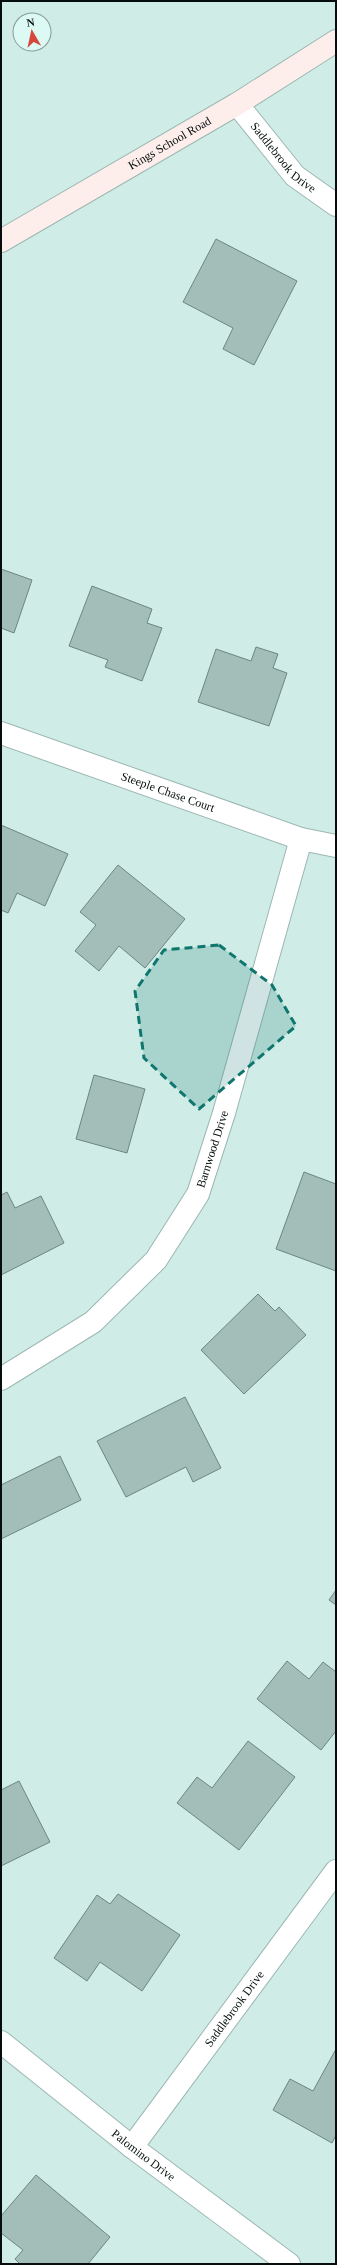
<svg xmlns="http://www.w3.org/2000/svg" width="337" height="2265" font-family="Georgia,serif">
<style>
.building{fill:#a3beb9;stroke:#6c8681}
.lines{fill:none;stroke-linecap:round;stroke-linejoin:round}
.street-casing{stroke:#9cb7b2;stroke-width:24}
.secondary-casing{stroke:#9cb7b2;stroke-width:24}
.street{stroke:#fff;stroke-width:22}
.secondary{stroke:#fdeeec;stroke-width:22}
.marked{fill:#0f766e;fill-opacity:0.2;stroke:#0f766e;stroke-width:3;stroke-dasharray:8 5;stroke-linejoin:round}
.labels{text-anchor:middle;stroke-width:4;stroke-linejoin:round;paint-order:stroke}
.street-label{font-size:12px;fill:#050e0d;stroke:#ddf9f3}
</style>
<rect width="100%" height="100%" fill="#d0ece6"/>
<g class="building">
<path d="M216 239 297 281 254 365 223 349 233 328 183 302Z"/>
<path d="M1 569 32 580 14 633 1 628Z"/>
<path d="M92 586 152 609 147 623 162 628 142 681 105 667 108 660 69 646Z"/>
<path d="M256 647 278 654 273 668 287 673 269 726 198 702 216 649 251 661Z"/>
<path d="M1 825 68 854 45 906 17 893 8 913 1 910Z"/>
<path d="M118 865 185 919 145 968 119 946 99 971 75 951 96 925 80 912Z"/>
<path d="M94 1075 145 1089 127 1153 76 1139Z"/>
<path d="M304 1172 336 1184V1271L276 1249Z"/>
<path d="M7 1192 15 1208 41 1196 64 1243 1 1275V1195Z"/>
<path d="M258 1294 275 1311 279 1307 306 1335 244 1394 201 1350Z"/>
<path d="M185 1397 221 1468 193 1482 186 1467 126 1497 97 1441Z"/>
<path d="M60 1456 81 1500 1 1539V1485Z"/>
<path d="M336 1590V1605L329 1600Z"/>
<path d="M287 1661 309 1679 323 1662 336 1672V1731L321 1750 257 1699Z"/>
<path d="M248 1741 295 1777 239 1850 177 1803 197 1777 212 1788Z"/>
<path d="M19 1781 50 1842 1 1866V1790Z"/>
<path d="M118 1894 180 1935 142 1991 100 1962 87 1981 54 1958 97 1895 110 1904Z"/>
<path d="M336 2049V2135L332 2143 273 2110 290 2079 313 2091Z"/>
<path d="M36 2175 110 2237 88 2264H20L15 2259 23 2250 1 2233V2216Z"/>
</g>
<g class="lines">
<g class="street-casing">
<g id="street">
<path id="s1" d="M237 104 295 176 336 205"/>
<path id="s2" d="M1 733 301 839 336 846"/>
<path id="s3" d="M1 1379 93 1322 156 1260 198 1194 224 1113 301 839"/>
<path id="s4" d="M1 2042 132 2147 289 2264"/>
<path id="s5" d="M132 2147 336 1871"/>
</g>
</g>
<g class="secondary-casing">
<g id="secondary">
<path id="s6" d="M1 241 237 104 336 41"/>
</g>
</g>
<use href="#street" class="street"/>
<use href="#secondary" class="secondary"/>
</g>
<path class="marked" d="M219 945 272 985 296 1026 199 1109 144 1058 135 991 164 950Z"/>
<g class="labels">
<g class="street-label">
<text dy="4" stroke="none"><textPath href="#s6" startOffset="195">Kings School Road</textPath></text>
<text dy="4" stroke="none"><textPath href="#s1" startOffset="71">Saddlebrook Drive</textPath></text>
<text dy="4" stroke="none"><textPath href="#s2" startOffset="177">Steeple Chase Court</textPath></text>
<text dy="4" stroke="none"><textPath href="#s3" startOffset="322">Barnwood Drive</textPath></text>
<text dy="4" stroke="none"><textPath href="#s5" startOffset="172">Saddlebrook Drive</textPath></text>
<text dy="4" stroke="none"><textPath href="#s4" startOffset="182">Palomino Drive</textPath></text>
</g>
</g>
<rect width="337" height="2265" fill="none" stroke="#050e0d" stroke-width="4"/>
<g transform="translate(32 32) rotate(351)"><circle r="19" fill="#ddf9f3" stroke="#879b97"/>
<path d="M0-3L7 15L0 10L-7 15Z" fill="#d6483d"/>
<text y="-6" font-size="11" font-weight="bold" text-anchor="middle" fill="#050e0d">N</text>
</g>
</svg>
